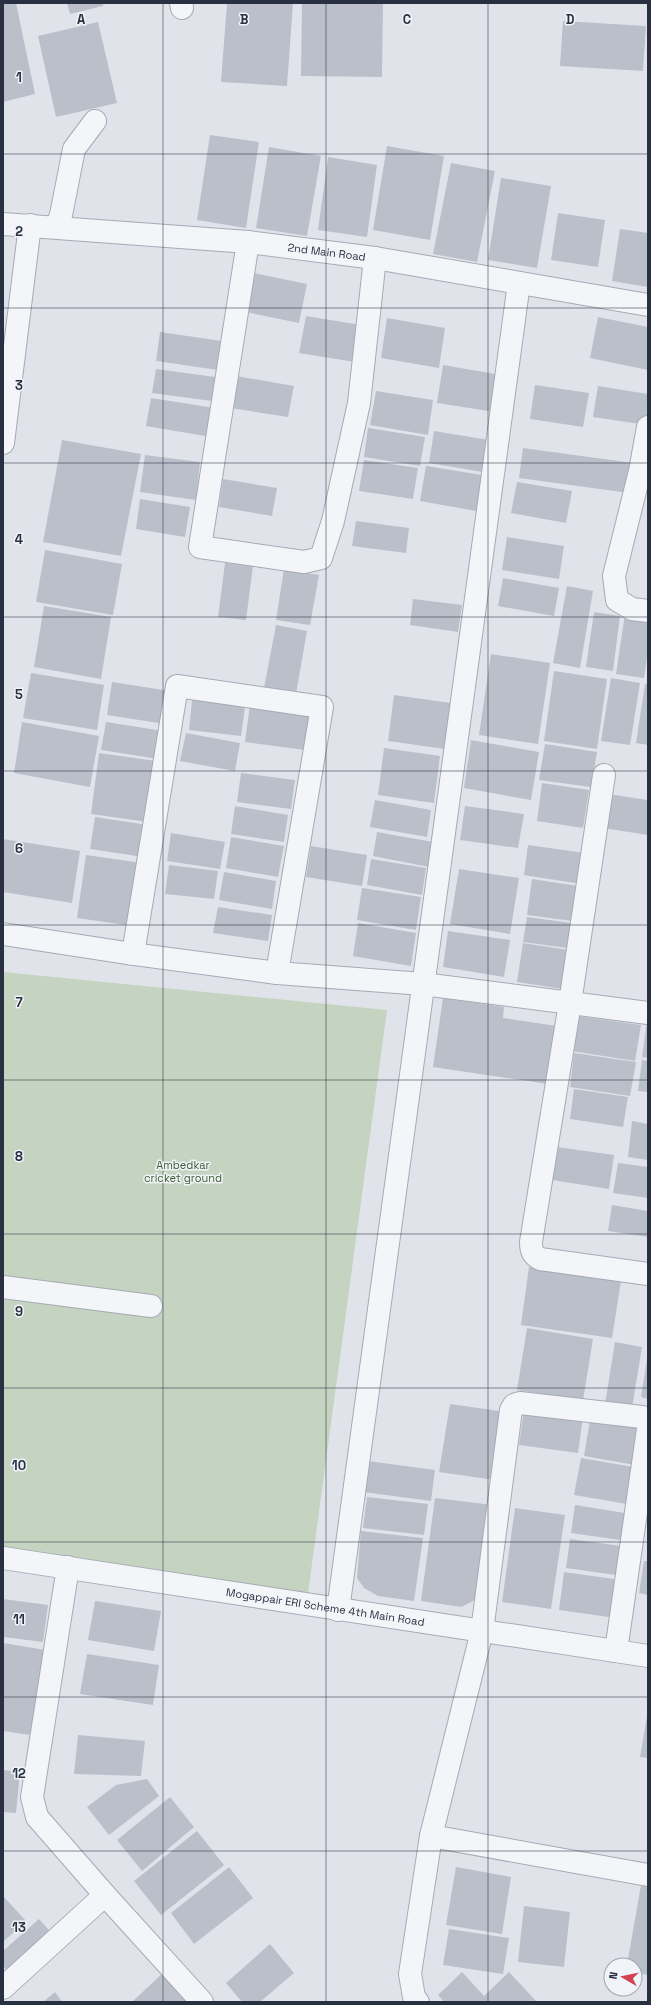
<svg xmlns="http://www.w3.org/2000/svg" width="651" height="2005" font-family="'Space Grotesk',sans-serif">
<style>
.green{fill:#c5d4c1}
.building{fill:#babfca}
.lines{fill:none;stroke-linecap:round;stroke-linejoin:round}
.minor-casing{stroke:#a5aab4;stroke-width:24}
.minor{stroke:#f3f5f8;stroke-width:22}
.grid{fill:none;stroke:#283042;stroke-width:1;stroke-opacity:0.55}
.labels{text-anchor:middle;stroke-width:3;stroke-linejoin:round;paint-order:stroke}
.street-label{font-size:11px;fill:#283042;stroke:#f0f3f7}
.park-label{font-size:11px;fill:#3b5e35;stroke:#f0f3f7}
.grid-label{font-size:13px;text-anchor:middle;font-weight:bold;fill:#283042;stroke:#f0f3f7;stroke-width:3;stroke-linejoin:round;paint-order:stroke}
</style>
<rect width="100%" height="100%" fill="#e0e4ea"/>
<path class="green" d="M3 972 387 1010 307 1601 3 1556Z"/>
<g class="building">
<path d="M3 3H16L35 94 3 102Z"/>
<path d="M67 3H103V6L70 14Z"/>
<path d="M227 3H293L287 86 221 82Z"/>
<path d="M302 3H383L382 77 301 76Z"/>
<path d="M563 21 646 26 643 71 560 66Z"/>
<path d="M98 22 117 103 56 117 38 36Z"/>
<path d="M210 135 259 142 246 228 197 220Z"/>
<path d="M387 146 444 156 430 240 373 230Z"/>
<path d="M269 147 321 156 307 236 256 228Z"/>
<path d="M328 157 377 165 367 237 318 230Z"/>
<path d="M451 163 495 171 477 262 433 254Z"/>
<path d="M501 178 551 186 537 268 488 260Z"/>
<path d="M558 213 605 220 598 267 551 260Z"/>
<path d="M620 229 648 233V287L612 281Z"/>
<path d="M249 272 307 284 299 323 241 311Z"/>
<path d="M306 316 361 325 355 362 299 353Z"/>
<path d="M598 317 648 327V370L590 358Z"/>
<path d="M387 318 445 328 439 368 381 358Z"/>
<path d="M160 332 222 341 218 370 156 361Z"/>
<path d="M443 365 501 375 495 412 437 403Z"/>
<path d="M156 369 215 377 212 401 152 393Z"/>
<path d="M236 376 294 386 288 417 231 408Z"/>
<path d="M535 385 589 393 583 427 530 419Z"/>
<path d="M598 386 648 394 647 425 593 417Z"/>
<path d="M376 391 433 400 428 435 370 425Z"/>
<path d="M151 398 215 408 211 437 146 426Z"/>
<path d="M368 428 425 437 420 466 364 457Z"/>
<path d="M434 431 489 440 483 472 429 463Z"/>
<path d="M62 440 141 454 121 556 43 542Z"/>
<path d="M523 448 633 463 629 493 519 478Z"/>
<path d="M145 455 200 462 196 500 140 492Z"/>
<path d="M364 460 418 468 413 499 359 491Z"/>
<path d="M426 466 482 475 476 511 420 501Z"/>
<path d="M223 479 277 488 272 516 219 507Z"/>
<path d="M517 482 572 491 566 523 511 513Z"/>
<path d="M140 499 190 507 185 537 136 529Z"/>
<path d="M356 521 409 528 406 553 352 546Z"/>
<path d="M507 537 564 546 559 579 502 570Z"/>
<path d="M45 550 122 564 113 615 36 602Z"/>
<path d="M225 563 253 566 246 620 218 617Z"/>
<path d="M284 569 319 575 310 625 276 620Z"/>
<path d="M503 578 559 588 554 616 498 606Z"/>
<path d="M567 586 593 591 580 668 553 663Z"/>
<path d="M413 599 462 605 458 632 410 625Z"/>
<path d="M44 606 111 617 101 679 34 667Z"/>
<path d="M594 612 620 616 613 671 586 667Z"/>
<path d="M625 614 648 617V650L644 678 616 674Z"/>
<path d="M276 625 307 631 296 694 264 688Z"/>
<path d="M491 654 550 663 538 744 479 735Z"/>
<path d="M554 671 607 679 597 749 544 741Z"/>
<path d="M31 673 104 685 97 730 23 718Z"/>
<path d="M611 678 640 683 630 745 601 741Z"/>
<path d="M112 682 170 691 165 724 107 715Z"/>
<path d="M645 684H648V745L636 743Z"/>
<path d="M394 695 451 703 445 749 388 741Z"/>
<path d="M192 700 245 707 241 736 189 730Z"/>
<path d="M250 705 310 714 305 750 245 742Z"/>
<path d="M22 722 99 736 90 787 14 773Z"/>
<path d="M106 722 163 731 158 759 101 750Z"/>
<path d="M186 733 240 743 235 771 180 761Z"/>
<path d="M471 740 539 752 531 800 464 788Z"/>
<path d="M545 744 597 752 591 787 539 780Z"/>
<path d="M384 748 440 756 434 803 378 795Z"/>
<path d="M99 753 156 761 148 822 91 814Z"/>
<path d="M241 773 295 780 291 809 237 802Z"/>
<path d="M542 783 589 790 583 828 537 821Z"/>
<path d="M608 794 648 800V835L603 828Z"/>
<path d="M375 800 431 810 427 837 370 827Z"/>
<path d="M235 806 288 815 284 842 231 834Z"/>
<path d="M465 806 524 814 518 848 460 840Z"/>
<path d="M95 817 148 825 143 857 90 849Z"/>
<path d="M377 832 433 842 429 867 373 856Z"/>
<path d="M171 833 225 842 220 869 167 861Z"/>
<path d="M231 837 284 846 278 877 226 868Z"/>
<path d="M3 839 80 851 72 903 3 892Z"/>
<path d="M528 845 585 853 581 884 524 875Z"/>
<path d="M311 846 367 855 362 886 306 877Z"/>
<path d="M86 855 142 863 133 926 77 918Z"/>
<path d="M371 859 426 868 422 895 367 885Z"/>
<path d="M169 865 218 871 214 899 165 894Z"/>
<path d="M459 869 519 878 510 934 450 924Z"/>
<path d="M224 872 276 881 272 909 219 900Z"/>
<path d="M532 879 585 887 580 922 527 915Z"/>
<path d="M362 888 421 897 416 930 357 920Z"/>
<path d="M218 907 272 915 268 941 213 933Z"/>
<path d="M527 917 579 924 575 949 523 942Z"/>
<path d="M358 923 416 933 411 966 353 956Z"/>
<path d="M448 931 510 940 504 977 443 967Z"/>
<path d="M523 943 575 951 569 990 517 982Z"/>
<path d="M443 998 504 1007 503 1018 557 1026 548 1084 433 1067Z"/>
<path d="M577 1016 641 1025 635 1061 572 1051Z"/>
<path d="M647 1021H648V1058L642 1057Z"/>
<path d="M574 1053 636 1062 630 1096 570 1087Z"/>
<path d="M642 1060 648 1061V1092L638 1091Z"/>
<path d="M574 1089 628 1097 623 1127 570 1119Z"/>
<path d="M632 1121 648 1124V1160L628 1157Z"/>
<path d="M557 1147 614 1155 609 1189 552 1180Z"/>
<path d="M618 1163 648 1167V1198L613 1193Z"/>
<path d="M612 1205 648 1211V1237L608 1231Z"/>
<path d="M529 1267 621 1281 612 1338 521 1325Z"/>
<path d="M527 1328 593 1339 583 1400 517 1390Z"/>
<path d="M615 1342 642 1347 632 1408 605 1404Z"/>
<path d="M647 1359H648V1399L641 1397Z"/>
<path d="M450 1404 506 1412 495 1480 439 1472Z"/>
<path d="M524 1410 583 1417 578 1453 519 1445Z"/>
<path d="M590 1420 641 1428 635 1465 584 1456Z"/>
<path d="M581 1458 639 1468 633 1505 574 1495Z"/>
<path d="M368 1461 435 1470 431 1501 363 1492Z"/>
<path d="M367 1497 428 1504 424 1535 363 1528Z"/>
<path d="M435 1498 493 1505 481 1597 461 1607 421 1601Z"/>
<path d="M575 1505 631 1514 627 1541 571 1533Z"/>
<path d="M515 1508 565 1515 551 1609 502 1602Z"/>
<path d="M361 1531 423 1538 414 1601 378 1596 364 1588 357 1578Z"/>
<path d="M570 1539 628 1547 623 1576 566 1568Z"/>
<path d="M644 1561H648V1595L639 1593Z"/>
<path d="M564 1572 621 1580 616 1618 559 1610Z"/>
<path d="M3 1599 48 1605 43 1642 3 1637Z"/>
<path d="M95 1601 161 1611 154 1651 88 1640Z"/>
<path d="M3 1643 52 1651 37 1736 3 1731Z"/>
<path d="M87 1654 159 1665 153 1705 80 1694Z"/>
<path d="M647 1716H648V1758L640 1757Z"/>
<path d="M78 1735 145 1741 141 1776 74 1774Z"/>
<path d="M3 1770 20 1772 16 1813 3 1812Z"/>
<path d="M147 1779 159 1796 109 1835 87 1807 116 1785Z"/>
<path d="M170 1797 194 1827 142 1871 117 1840Z"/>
<path d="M197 1831 224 1865 161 1915 134 1881Z"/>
<path d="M229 1867 253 1898 194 1944 171 1913Z"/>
<path d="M456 1867 511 1877 502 1934 446 1925Z"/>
<path d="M641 1885 648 1886V1975L635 1973V1965H627Z"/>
<path d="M3 1896 26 1921 3 1942Z"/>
<path d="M524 1906 570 1912 564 1967 518 1962Z"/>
<path d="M39 1919 54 1936 11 1974 3 1966V1951Z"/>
<path d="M449 1929 509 1938 503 1974 443 1965Z"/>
<path d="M270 1944 294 1973 260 2002H242L226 1983Z"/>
<path d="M165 1971 193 2002H132Z"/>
<path d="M462 1972 484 1996 509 1972 536 2001 444 2002 438 1995Z"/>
<path d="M55 1992 62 2002H43Z"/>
</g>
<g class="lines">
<g class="minor-casing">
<g id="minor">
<path d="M181 3 182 8"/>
<path id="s1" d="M3 224 248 242 375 258 648 305"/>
<path d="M56 227 61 215 74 149 95 121"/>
<path d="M248 242 200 547 304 562 321 558 333 521 359 403 375 258"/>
<path d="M648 427 640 471 614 576 617 600 632 609 648 611"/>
<path d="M3 443 30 225"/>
<path d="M604 775 570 1003 531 1242C531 1251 533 1255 540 1259L648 1274"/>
<path d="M3 934 133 954 277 973 423 984 648 1013"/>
<path d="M133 954 177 686 322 707 277 973"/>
<path d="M3 1287 151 1306"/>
<path id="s2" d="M3 1558 648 1656"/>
<path d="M68 1567 32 1797 37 1817 105 1895 202 2002"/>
<path d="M338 1610 519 283"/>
<path d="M616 1651 648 1429"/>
<path d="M431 1836 648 1875"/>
<path d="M3 1988 105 1895"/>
<path d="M418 2002 414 1997 410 1974 431 1836 482 1631 511 1410 514 1405 520 1403 642 1417 646 1418 648 1424"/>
</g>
</g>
<use href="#minor" class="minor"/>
</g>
<path class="grid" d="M163 3V2002M326 3V2002M488 3V2002M3 154H648M3 308H648M3 463H648M3 617H648M3 771H648M3 925H648M3 1080H648M3 1234H648M3 1388H648M3 1542H648M3 1697H648M3 1851H648"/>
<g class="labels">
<g class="street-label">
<text dy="4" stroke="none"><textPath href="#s1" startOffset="325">2nd Main Road</textPath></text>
<text dy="4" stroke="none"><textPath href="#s2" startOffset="326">Mogappair ERI Scheme 4th Main Road</textPath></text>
</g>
<g class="park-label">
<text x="183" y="1169">Ambedkar<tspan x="183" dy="13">cricket ground</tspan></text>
</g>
</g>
<g class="grid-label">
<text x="81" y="24">A</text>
<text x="244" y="24">B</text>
<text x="407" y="24">C</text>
<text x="570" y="24">D</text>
<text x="19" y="82">1</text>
<text x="19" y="236">2</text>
<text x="19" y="390">3</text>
<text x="19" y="544">4</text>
<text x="19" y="699">5</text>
<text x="19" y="853">6</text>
<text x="19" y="1007">7</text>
<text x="19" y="1161">8</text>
<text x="19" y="1316">9</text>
<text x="19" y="1470">10</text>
<text x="19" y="1624">11</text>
<text x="19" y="1778">12</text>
<text x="19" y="1932">13</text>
</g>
<rect width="651" height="2005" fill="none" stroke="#283042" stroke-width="8"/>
<g transform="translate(623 1977) rotate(279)"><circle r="19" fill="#f0f3f7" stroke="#a0a5af"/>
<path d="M0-3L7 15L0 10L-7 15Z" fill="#d24250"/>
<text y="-6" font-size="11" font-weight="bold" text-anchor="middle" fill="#283042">N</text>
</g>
</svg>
